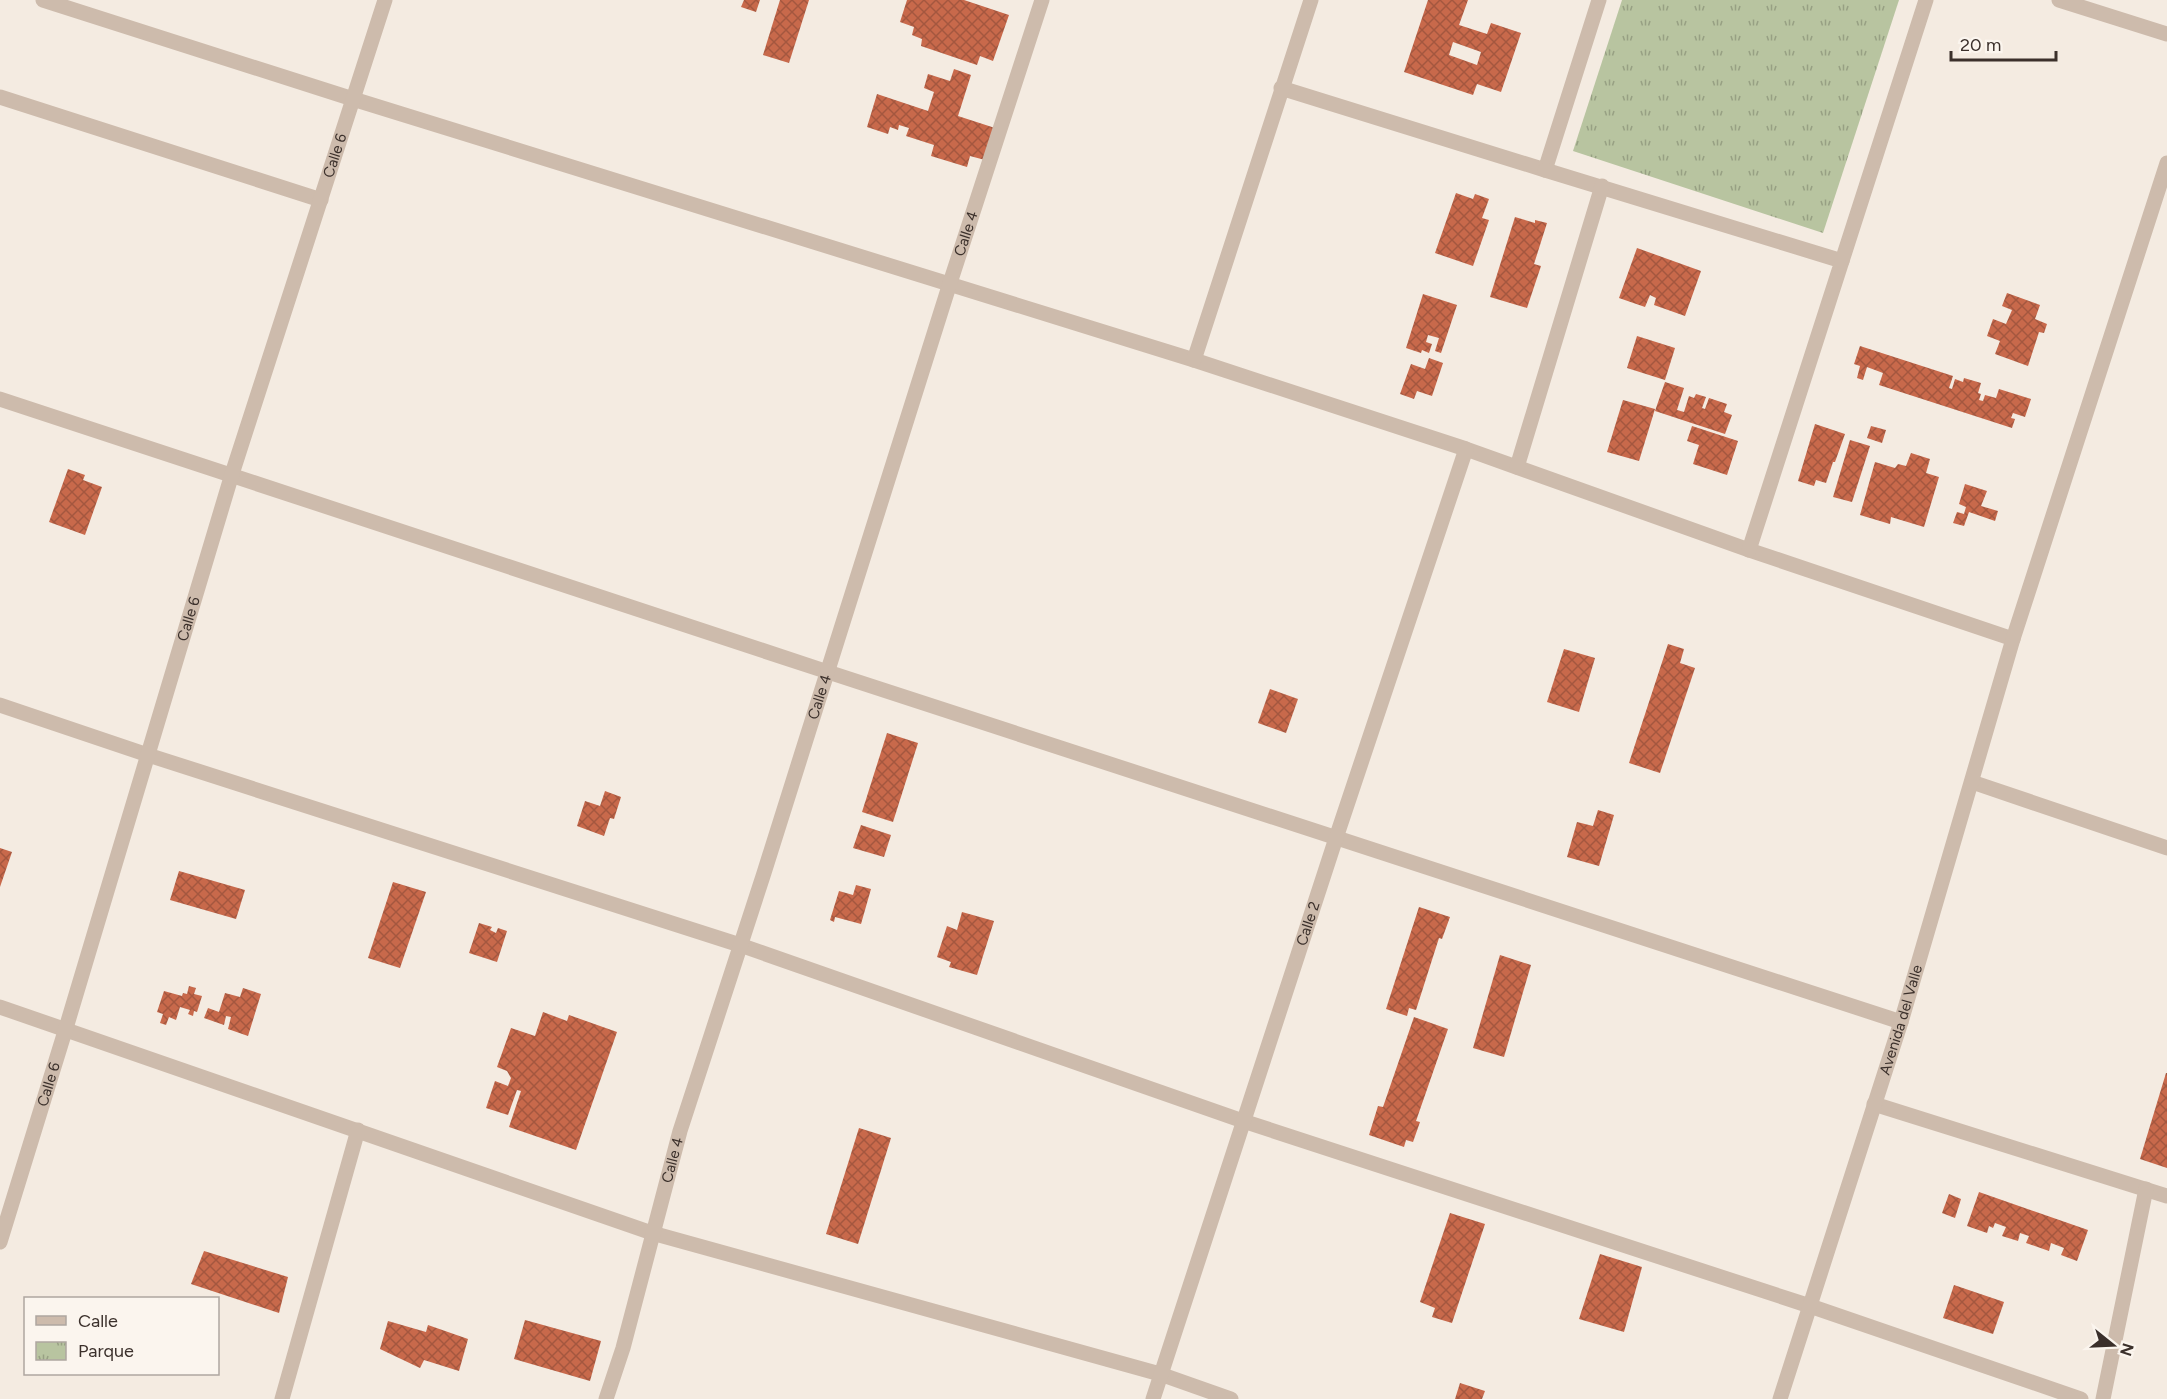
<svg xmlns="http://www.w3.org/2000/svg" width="2167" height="1399" font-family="Figtree,sans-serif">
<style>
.park{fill:url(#park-tufts)}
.building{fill:url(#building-cross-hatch);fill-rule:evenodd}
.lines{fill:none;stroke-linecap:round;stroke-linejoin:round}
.minor{stroke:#cdbbac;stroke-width:15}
.labels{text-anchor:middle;stroke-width:6;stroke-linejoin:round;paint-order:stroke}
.street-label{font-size:15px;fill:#3b302b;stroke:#fbf5ee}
</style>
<defs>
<pattern id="park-tufts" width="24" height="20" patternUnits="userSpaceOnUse" patternTransform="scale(1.5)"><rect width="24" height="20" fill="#b8c4a0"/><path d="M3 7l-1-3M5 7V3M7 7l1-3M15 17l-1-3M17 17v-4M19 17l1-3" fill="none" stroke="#97a083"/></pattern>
<pattern id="building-cross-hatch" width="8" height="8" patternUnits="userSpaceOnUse" patternTransform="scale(1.5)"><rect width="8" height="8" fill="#c8694b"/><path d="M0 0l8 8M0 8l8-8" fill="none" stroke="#a4573f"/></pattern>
</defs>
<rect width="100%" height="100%" fill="#f4ebe1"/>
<path class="park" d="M1622 0H1899L1823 233 1573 151Z"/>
<g class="building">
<path d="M744 0H760L756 12 741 7Z"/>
<path d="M780 0H809L789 63 763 55Z"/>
<path d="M907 0H964L1009 15 993 61 980 56 977 65 921 46 922 39 912 35 914 27 900 22Z"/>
<path d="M1428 0H1468L1459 25 1487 34 1491 23 1521 33 1501 92 1477 84 1473 95 1404 72ZM1453 42 1481 52 1477 65 1449 55Z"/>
<path d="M954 69 971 75 958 116 995 128 985 160 970 156 967 167 931 156 934 145 906 136 909 128 899 125 898 130 890 127 888 134 867 127 877 94 928 111 934 92 924 88 928 74 950 81Z"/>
<path d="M1456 193 1473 199 1475 194 1489 199 1482 218 1489 220 1473 266 1435 253Z"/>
<path d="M1515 217 1535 223V220L1547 223 1534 264 1541 266 1527 308 1490 297Z"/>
<path d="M1637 248 1701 271 1685 316 1654 305 1656 298 1650 295 1645 307 1619 298Z"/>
<path d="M2007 293 2040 305 2035 319 2047 324 2044 333 2039 332 2028 366 1995 354 2000 341 1987 336 1993 319 2006 324 2012 310 2002 306Z"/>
<path d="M1423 294 1457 305 1441 353 1435 351 1439 338 1428 335 1426 342 1432 344 1429 353 1422 350 1421 353 1406 348Z"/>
<path d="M1637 336 1675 348 1665 380 1627 368Z"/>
<path d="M1860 346 1953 376 1949 388 1952 389 1955 379 1963 382 1964 378 1981 383 1978 393 1981 394 1979 400 1983 401 1985 395 1996 398 1999 389 2031 399 2025 417 2013 413 2011 418 2015 419 2012 428 1879 385 1883 373 1867 367 1863 380 1857 378 1860 366 1854 364Z"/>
<path d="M1429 358 1443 363 1432 396 1417 391 1414 399 1400 394 1411 364 1425 369Z"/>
<path d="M1665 382 1684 388 1677 410 1684 412 1689 396 1694 398 1696 394 1706 397 1702 408 1705 409 1709 398 1727 404 1724 412 1732 415 1725 434 1655 411Z"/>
<path d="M1623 400 1655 409 1639 461 1607 452Z"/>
<path d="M1815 424 1845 434 1835 462H1833L1826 483 1816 480 1814 486 1798 481Z"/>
<path d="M1692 426 1738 441 1727 475 1693 464 1699 445 1687 441Z"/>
<path d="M1871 426 1886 430 1882 443 1867 438Z"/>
<path d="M1850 440 1870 446 1852 502 1833 497Z"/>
<path d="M1911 453 1930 459 1926 473 1939 477 1924 527 1891 517 1890 524 1860 515 1875 462 1895 468 1898 464 1906 466Z"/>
<path d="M68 469 85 475 83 480 102 487 85 535 49 522Z"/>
<path d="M1965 484 1987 491 1981 506 1998 511 1995 521 1969 512 1964 526 1953 523 1957 512 1964 514 1966 507 1959 504Z"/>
<path d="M1668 644 1684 649 1680 663 1695 668 1660 773 1629 763Z"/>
<path d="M1564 649 1595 658 1579 712 1547 702Z"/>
<path d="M1270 689 1298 699 1286 733 1258 723Z"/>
<path d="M887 733 918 743 893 822 862 812Z"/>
<path d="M605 791 621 797 614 819 610 818 604 836 577 826 585 801 600 806Z"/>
<path d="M1598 810 1614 815 1599 866 1567 857 1577 822 1593 826Z"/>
<path d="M861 825 891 835 884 857 853 848Z"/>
<path d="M0 848 12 852 0 887Z"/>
<path d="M179 871 245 890 236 919 170 900Z"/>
<path d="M393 882 426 892 400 968 368 958Z"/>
<path d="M856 885 871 889 861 924 835 917 834 922 830 920 839 891 853 895Z"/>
<path d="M1419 907 1450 917 1442 939 1439 938 1416 1010 1409 1008 1407 1016 1386 1009Z"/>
<path d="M962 912 994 921 977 975 949 967 951 962 937 957 947 926 957 930Z"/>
<path d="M479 923 492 927 490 930 496 933 498 928 507 931 497 962 469 953Z"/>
<path d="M1500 955 1531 965 1504 1057 1473 1048Z"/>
<path d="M189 986 196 988 194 994 202 996 197 1012 194 1011 193 1016 188 1014 190 1010 180 1007 176 1020 169 1017 166 1025 160 1023 163 1014 157 1012 164 991 182 996 183 993 187 994Z"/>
<path d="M243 988 261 994 248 1036 228 1029 231 1017 226 1016 224 1025 204 1018 208 1008 219 1012 225 993 240 997Z"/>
<path d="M543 1012 567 1021 569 1015 617 1032 576 1150 509 1127 521 1091 517 1090 508 1115 486 1108 495 1081 508 1086 511 1078 507 1071 497 1067 511 1028 535 1036Z"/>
<path d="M1414 1017 1448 1029 1416 1121 1420 1122 1413 1142 1406 1140 1404 1147 1369 1135 1378 1106 1383 1107Z"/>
<path d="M2166 1073H2167V1168L2140 1159Z"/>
<path d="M859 1128 891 1138 858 1244 826 1234Z"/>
<path d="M1979 1192 2088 1230 2077 1261 2061 1255 2064 1248 2051 1243 2049 1251 2026 1243 2029 1236 2020 1233 2018 1241 2002 1236 2006 1227 1995 1223 1993 1228 1989 1226 1987 1233 1967 1226Z"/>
<path d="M1949 1194 1961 1199 1955 1218 1942 1213Z"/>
<path d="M1450 1213 1485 1224 1452 1323 1432 1317 1435 1308 1420 1302Z"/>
<path d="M204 1251 288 1277 279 1313 191 1284Z"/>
<path d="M1600 1254 1642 1267 1624 1332 1579 1319Z"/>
<path d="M1954 1285 2004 1302 1993 1334 1943 1318Z"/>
<path d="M525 1320 601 1341 590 1381 514 1359Z"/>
<path d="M388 1321 426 1332 428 1325 468 1339 459 1371 424 1360 420 1368 380 1349Z"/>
<path d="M1460 1383 1485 1391 1482 1399H1455Z"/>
</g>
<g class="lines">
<g class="minor">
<path d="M43 0 353 99 1194 360 1466 449 1749 550 2013 639"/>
<path d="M2059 0 2167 34"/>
<path d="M1281 88 1545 170 1599 0"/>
<path d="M0 97 321 200"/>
<path d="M1545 170 1842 261 1749 550"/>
<path d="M1842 261 1926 0"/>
<path d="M1194 360 1311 0"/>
<path d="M0 399 828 672 1901 1022"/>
<path d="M1517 467 1602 186"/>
<path d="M0 705 148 755 740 945 1243 1121 1810 1306 2081 1399"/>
<path d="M1972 782 2167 848"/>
<path d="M0 1007 652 1233 1160 1374 1231 1399"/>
<path d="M1874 1104 2167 1196"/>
<path id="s1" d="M0 1242 66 1028 232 474 385 0"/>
<path d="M282 1399 358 1130"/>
<path id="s2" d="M606 1399 623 1348 680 1131 764 873 950 283 1042 0"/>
<path id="s3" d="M1153 1399 1336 838 1466 449"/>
<path id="s4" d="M1780 1399 1901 1022 2013 639 2167 163"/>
<path d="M2103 1399 2146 1189"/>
</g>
</g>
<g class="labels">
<g class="street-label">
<text dy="5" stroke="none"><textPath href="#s1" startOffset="1137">Calle 6</textPath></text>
<text dy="5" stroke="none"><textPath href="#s2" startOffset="1220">Calle 4</textPath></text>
<text dy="5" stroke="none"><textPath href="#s1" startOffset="651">Calle 6</textPath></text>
<text dy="5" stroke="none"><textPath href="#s2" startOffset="734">Calle 4</textPath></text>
<text dy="5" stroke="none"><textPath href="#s3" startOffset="500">Calle 2</textPath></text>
<text dy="5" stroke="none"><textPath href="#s4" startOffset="398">Avenida del Valle</textPath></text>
<text dy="5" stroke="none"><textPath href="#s1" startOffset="165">Calle 6</textPath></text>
<text dy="5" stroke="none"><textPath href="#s2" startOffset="248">Calle 4</textPath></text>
</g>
</g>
<rect x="24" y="1297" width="195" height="78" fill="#fbf5ee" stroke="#aea6a0" stroke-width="1.5"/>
<rect x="36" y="1316" width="30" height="9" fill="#cdbbac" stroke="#aea6a0" stroke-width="1.5"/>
<text x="78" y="1327" font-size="18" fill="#3b302b">Calle</text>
<rect x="36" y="1342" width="30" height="18" fill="url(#park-tufts)" stroke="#aea6a0" stroke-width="1.5"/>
<text x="78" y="1357" font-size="18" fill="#3b302b">Parque</text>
<g transform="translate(2113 1345) rotate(108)" stroke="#fbf5ee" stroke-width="4.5" paint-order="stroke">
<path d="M0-4.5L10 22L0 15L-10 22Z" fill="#3b302b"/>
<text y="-9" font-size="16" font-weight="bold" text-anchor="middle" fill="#3b302b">N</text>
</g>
<path d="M1951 51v9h105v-9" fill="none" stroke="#3b302b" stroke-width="3"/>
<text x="1960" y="51" font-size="18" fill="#3b302b" stroke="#fbf5ee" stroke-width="4.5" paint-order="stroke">20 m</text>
</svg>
